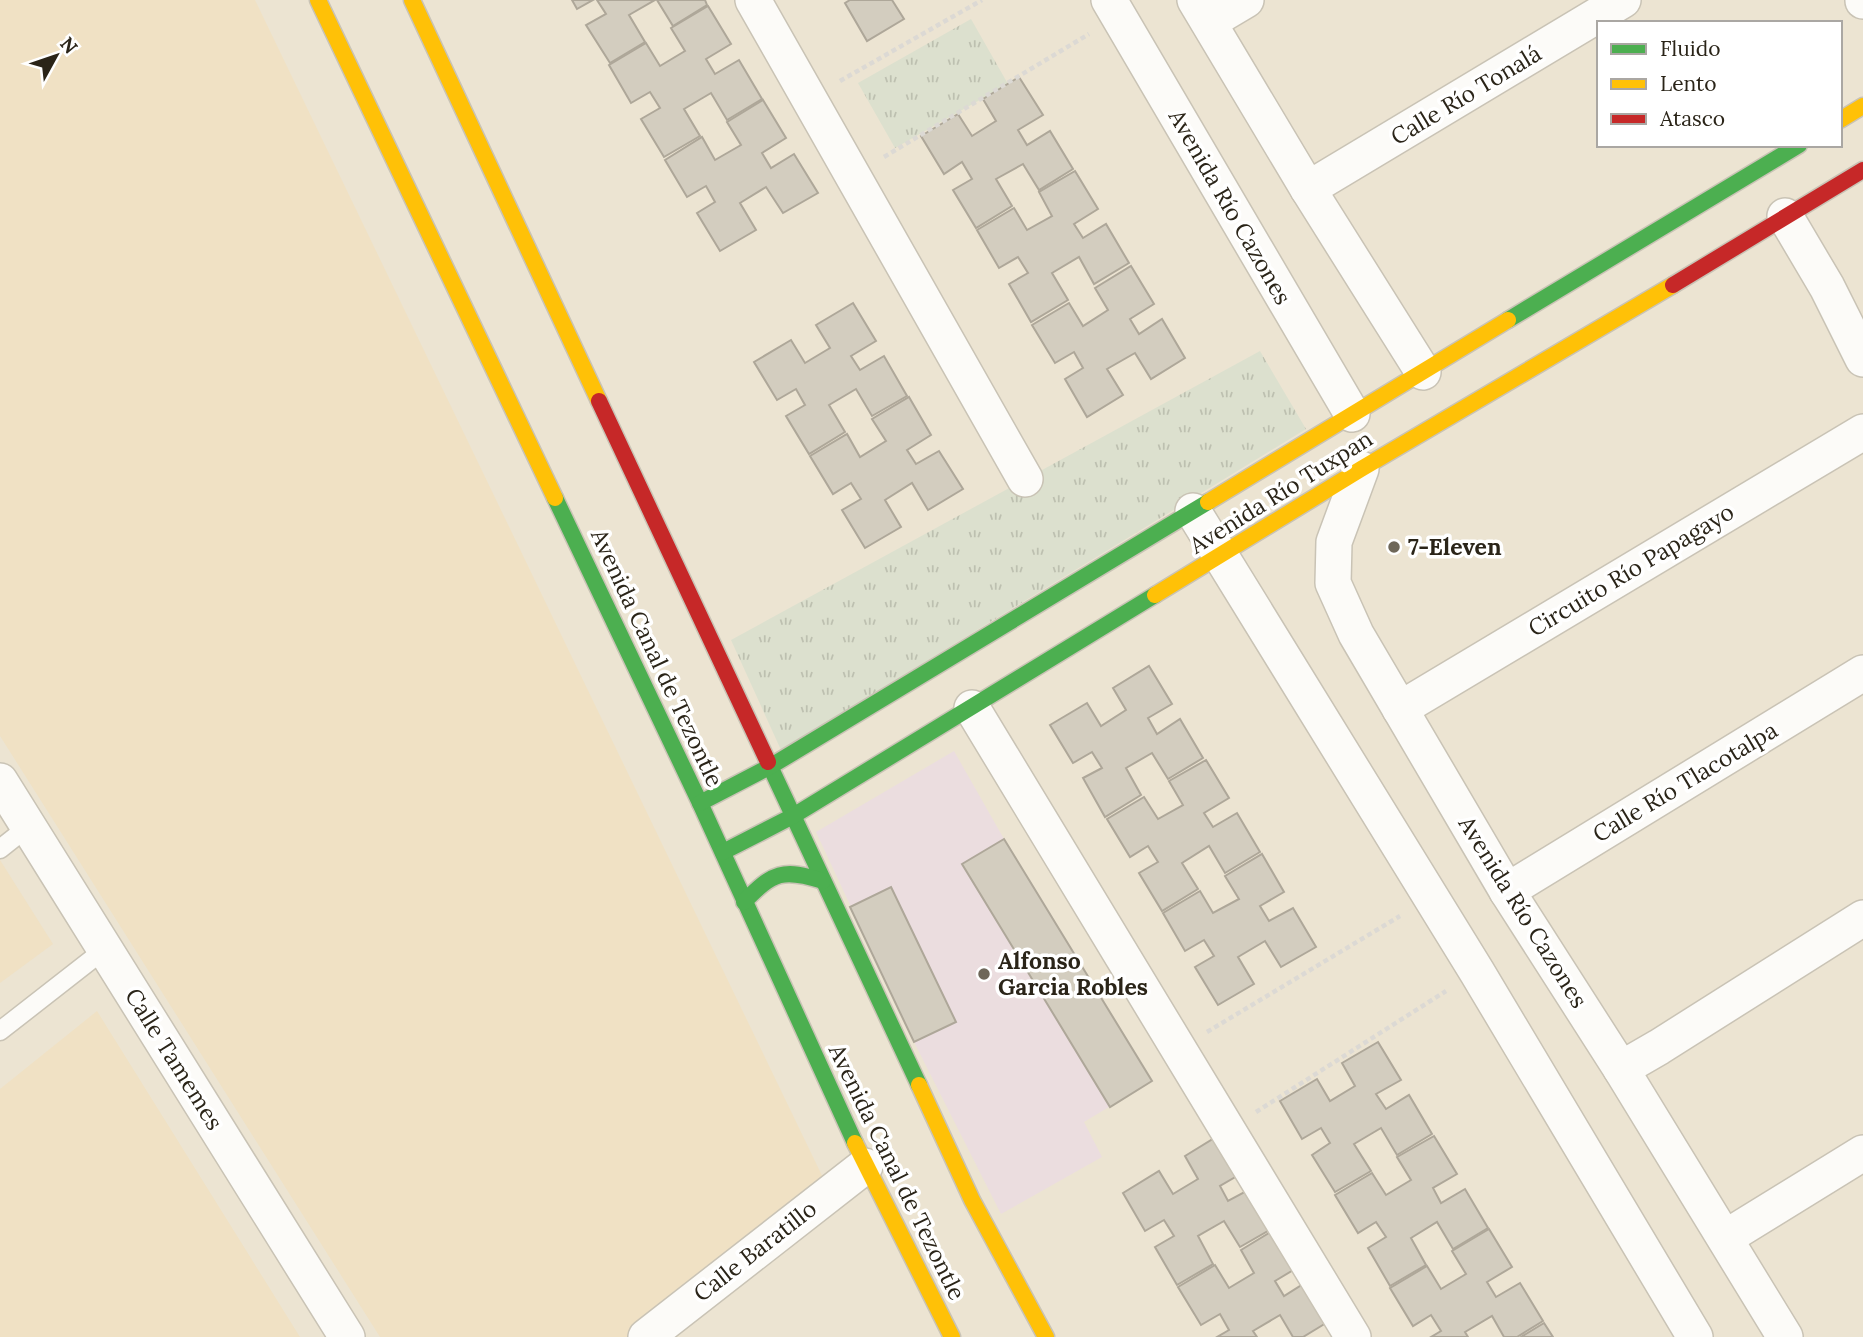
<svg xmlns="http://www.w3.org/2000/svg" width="1863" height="1337" font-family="Lora,serif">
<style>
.commercial{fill:#ebdddf}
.built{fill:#f0e1c4}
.grass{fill:url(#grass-tufts)}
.building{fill:#d3cdbf;stroke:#aea799;stroke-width:2}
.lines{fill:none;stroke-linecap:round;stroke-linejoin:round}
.lane-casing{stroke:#c9c3b5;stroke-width:21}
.street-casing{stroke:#c9c3b5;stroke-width:38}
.fast-casing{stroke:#c9c3b5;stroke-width:19}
.slow-casing{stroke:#c9c3b5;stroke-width:19}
.jam-casing{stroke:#c9c3b5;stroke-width:19}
.path{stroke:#dcd9d4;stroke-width:4.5;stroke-dasharray:5 3.5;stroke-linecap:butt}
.lane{stroke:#fcfbf8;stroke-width:18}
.street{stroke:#fcfbf8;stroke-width:35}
.fast{stroke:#4caf50;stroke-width:16}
.slow{stroke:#ffc107;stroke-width:16}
.jam{stroke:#c62828;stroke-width:16}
.poi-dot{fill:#6e6759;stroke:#fff;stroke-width:2.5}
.labels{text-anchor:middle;stroke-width:7;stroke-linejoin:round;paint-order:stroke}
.street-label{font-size:23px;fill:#2a2418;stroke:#fff}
.poi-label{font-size:23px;font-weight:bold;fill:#2a2418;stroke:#fff;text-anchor:start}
</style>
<defs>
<pattern id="grass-tufts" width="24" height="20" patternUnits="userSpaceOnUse" patternTransform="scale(1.75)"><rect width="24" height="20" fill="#dce0ce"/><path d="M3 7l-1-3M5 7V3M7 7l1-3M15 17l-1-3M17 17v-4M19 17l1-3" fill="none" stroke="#bdc0b0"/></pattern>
</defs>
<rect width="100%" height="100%" fill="#ece4d2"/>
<path class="commercial" d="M954 751 1004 839 1152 1081 1084 1122 1102 1157 1001 1214 914 1042 816 832Z"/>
<g class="built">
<path d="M0 0H255L828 1188 634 1337H380L0 736Z"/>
<path d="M0 860 53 944 0 983Z"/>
<path d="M97 1011 300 1337H0V1089Z"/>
</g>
<g class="grass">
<path d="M971 19 1008 84 895 148 858 83Z"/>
<path d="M1260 351 1306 429 781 750 731 640Z"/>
</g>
<g class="building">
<path d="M572 0H593L577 9Z"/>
<path d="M597 0H655L629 15 645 42 610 63 586 25 606 14Z"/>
<path d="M657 0H705L707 5 673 26Z"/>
<path d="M850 0H892L904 19 867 41 845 3Z"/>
<path d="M708 6 731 44 706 59 715 74 739 60 762 99 727 120 711 93 684 109 700 136 664 157 641 119 660 108 650 92 631 103 609 65 646 43 660 66 685 51 671 28Z"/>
<path d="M1019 77 1043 115 1018 130 1027 145 1050 131 1073 169 1039 190 1023 164 996 179 1012 206 976 228 953 190 972 179 962 162 944 174 921 136 958 114 972 136 996 121 983 99Z"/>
<path d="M763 100 786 138 762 153 771 168 794 154 818 193 783 213 766 187 740 203 756 230 720 251 697 213 715 202 706 186 687 197 665 160 702 137 715 160 741 145 727 122Z"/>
<path d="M1075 171 1098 209 1074 224 1083 238 1106 224 1129 263 1094 284 1079 257 1052 273 1068 300 1031 322 1009 284 1028 273 1018 257 999 268 977 230 1014 208 1027 230 1052 216 1039 192Z"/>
<path d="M1131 266 1154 304 1130 319 1139 334 1162 319 1185 358 1151 379 1135 353 1107 369 1123 395 1087 417 1065 379 1083 368 1074 352 1055 363 1032 325 1069 303 1083 326 1108 310 1095 288Z"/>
<path d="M853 303 876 341 851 356 860 370 884 356 907 396 872 416 856 389 829 405 845 432 809 454 786 416 805 405 796 389 777 400 754 362 791 340 805 363 830 348 816 325Z"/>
<path d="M909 397 931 435 907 450 916 464 939 451 963 489 928 510 912 483 885 500 901 527 865 548 842 510 861 499 851 483 833 494 810 456 847 434 860 457 886 441 872 419Z"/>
<path d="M1149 666 1172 704 1148 718 1157 734 1180 719 1203 758 1168 779 1152 753 1126 768 1141 795 1105 817 1083 778 1102 768 1092 752 1073 763 1050 725 1087 703 1101 726 1126 710 1113 688Z"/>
<path d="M1206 760 1229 798 1204 813 1213 827 1237 813 1260 852 1225 873 1209 846 1182 863 1198 889 1162 911 1139 873 1158 862 1148 846 1130 857 1107 819 1144 797 1158 819 1183 805 1169 781Z"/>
<path d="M1004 839 1152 1081 1110 1107 962 864Z"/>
<path d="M1262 854 1284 892 1260 906 1269 921 1293 908 1316 947 1281 967 1265 941 1238 957 1254 984 1218 1005 1195 967 1214 956 1204 940 1185 951 1163 913 1200 891 1213 913 1239 899 1225 876Z"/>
<path d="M891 887 956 1022 914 1042 850 907Z"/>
<path d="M1378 1042 1401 1080 1376 1094 1386 1109 1409 1095 1432 1134 1397 1155 1381 1128 1354 1144 1371 1171 1335 1192 1312 1155 1330 1143 1321 1128 1302 1139 1280 1101 1317 1079 1330 1101 1355 1086 1342 1063Z"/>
<path d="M1221 1134 1244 1172 1220 1186 1228 1201 1252 1188 1275 1227 1240 1247 1224 1221 1198 1236 1213 1264 1177 1285 1155 1247 1174 1236 1164 1220 1145 1231 1123 1193 1159 1171 1173 1194 1198 1179 1185 1156Z"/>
<path d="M1434 1136 1457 1174 1433 1188 1441 1203 1465 1189 1488 1228 1453 1249 1437 1222 1411 1238 1426 1265 1390 1286 1368 1248 1386 1237 1376 1222 1358 1233 1335 1195 1372 1173 1386 1195 1411 1180 1397 1157Z"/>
<path d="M1277 1228 1300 1266 1275 1281 1284 1296 1308 1281 1331 1320 1303 1337H1293L1280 1315 1253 1331 1257 1337H1217L1229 1330 1220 1314 1201 1325 1178 1287 1215 1265 1229 1288 1254 1273 1241 1250Z"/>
<path d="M1489 1229 1512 1267 1487 1282 1496 1297 1520 1283 1543 1321 1517 1337H1504L1492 1316 1465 1332 1468 1337H1431L1441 1331 1431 1315 1413 1326 1390 1288 1427 1266 1441 1289 1466 1274 1452 1251Z"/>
<path d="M1544 1323 1553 1337H1521Z"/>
</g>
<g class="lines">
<g class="lane-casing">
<g id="lane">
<path d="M0 849 29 826"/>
<path d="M0 1031 105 949"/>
</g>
</g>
<g class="street-casing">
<g id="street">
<path d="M753 0 1025 479"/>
<path d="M1109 0 1352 414"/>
<path d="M1195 0 1308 189 1423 372"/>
<path d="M1863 0V1"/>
<path d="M1209 22 1246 0"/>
<path d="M1308 189 1623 0"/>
<path d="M1785 216 1827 287 1863 359"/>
<path d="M1361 469 1334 542 1333 583 1356 634 1507 891 1621 1069 1785 1337"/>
<path d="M1193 511 1477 972 1695 1337"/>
<path d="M972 708 1353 1337"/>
<path d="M1400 709 1863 432"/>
<path d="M0 781 347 1337"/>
<path d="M1507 891 1863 673"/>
<path d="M1621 1069 1659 1047 1863 918"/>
<path d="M1725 1238 1863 1153"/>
<path d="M646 1337 865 1166"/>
</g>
</g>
<g class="fast-casing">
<g id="fast">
<path d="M1508 320 1799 145"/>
<path d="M555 498 700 803 855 1143"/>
<path d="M768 762 919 1085"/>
<path d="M700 803 771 766 1208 502"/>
<path d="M723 852 793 816 1155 595"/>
<path d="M744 902C773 872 783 868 823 881"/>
</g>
</g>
<g class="slow-casing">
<g id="slow">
<path d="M318 0 555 498"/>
<path d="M412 0 599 401"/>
<path d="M1840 120 1863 106"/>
<path d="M1208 502 1508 320"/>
<path d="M1155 595 1361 469 1673 285"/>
<path d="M919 1085 972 1200 1046 1337"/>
<path d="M855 1143 952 1337"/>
</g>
</g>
<g class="jam-casing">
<g id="jam">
<path d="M1673 285 1863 170"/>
<path d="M599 401 768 762"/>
</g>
</g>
<g class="path">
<path d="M840 81 982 0"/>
<path d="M884 157 1089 34"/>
<path d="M1207 1032 1400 916"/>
<path d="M1256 1112 1446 991"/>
</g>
<use href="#lane" class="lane"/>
<use href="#street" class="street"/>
<use href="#fast" class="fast"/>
<use href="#slow" class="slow"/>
<use href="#jam" class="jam"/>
</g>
<g class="poi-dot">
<circle cx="1394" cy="547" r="7"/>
<circle cx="984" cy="974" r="7"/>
</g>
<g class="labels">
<g class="street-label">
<text transform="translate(1466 95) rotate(-31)" y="8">Calle Río Tonalá</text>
<text transform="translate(1230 207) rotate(60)" y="8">Avenida Río Cazones</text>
<text transform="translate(1281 492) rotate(-32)" y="8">Avenida Río Tuxpan</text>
<text transform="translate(1631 570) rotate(-31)" y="8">Circuito Río Papagayo</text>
<text transform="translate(657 658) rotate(65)" y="8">Avenida Canal de Tezontle</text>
<text transform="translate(1685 782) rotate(-31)" y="8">Calle Río Tlacotalpa</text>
<text transform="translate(1523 912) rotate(58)" y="8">Avenida Río Cazones</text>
<text transform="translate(174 1059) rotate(58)" y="8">Calle Tamemes</text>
<text transform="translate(897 1172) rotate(64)" y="8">Avenida Canal de Tezontle</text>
<text transform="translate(755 1251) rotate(-38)" y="8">Calle Baratillo</text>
</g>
<g class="poi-label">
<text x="1408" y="555">7-Eleven</text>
<text x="998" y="969">Alfonso<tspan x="998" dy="26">Garcia Robles</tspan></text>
</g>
</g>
<rect x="1597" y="21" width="245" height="126" fill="#ffffff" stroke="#aaa7a3" stroke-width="2"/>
<rect x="1611" y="44" width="35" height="10" fill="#4caf50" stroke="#aaa7a3" stroke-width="2"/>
<text x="1660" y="56" font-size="21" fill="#2a2418">Fluido</text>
<rect x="1611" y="79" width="35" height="10" fill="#ffc107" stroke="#aaa7a3" stroke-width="2"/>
<text x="1660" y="91" font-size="21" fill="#2a2418">Lento</text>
<rect x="1611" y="114" width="35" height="10" fill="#c62828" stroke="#aaa7a3" stroke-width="2"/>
<text x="1660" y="126" font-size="21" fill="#2a2418">Atasco</text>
<g transform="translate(56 56) rotate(50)" stroke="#ffffff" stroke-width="5" paint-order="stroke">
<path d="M0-5L12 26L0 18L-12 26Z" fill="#2a2418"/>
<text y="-10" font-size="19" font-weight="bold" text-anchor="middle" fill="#2a2418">N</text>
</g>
</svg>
